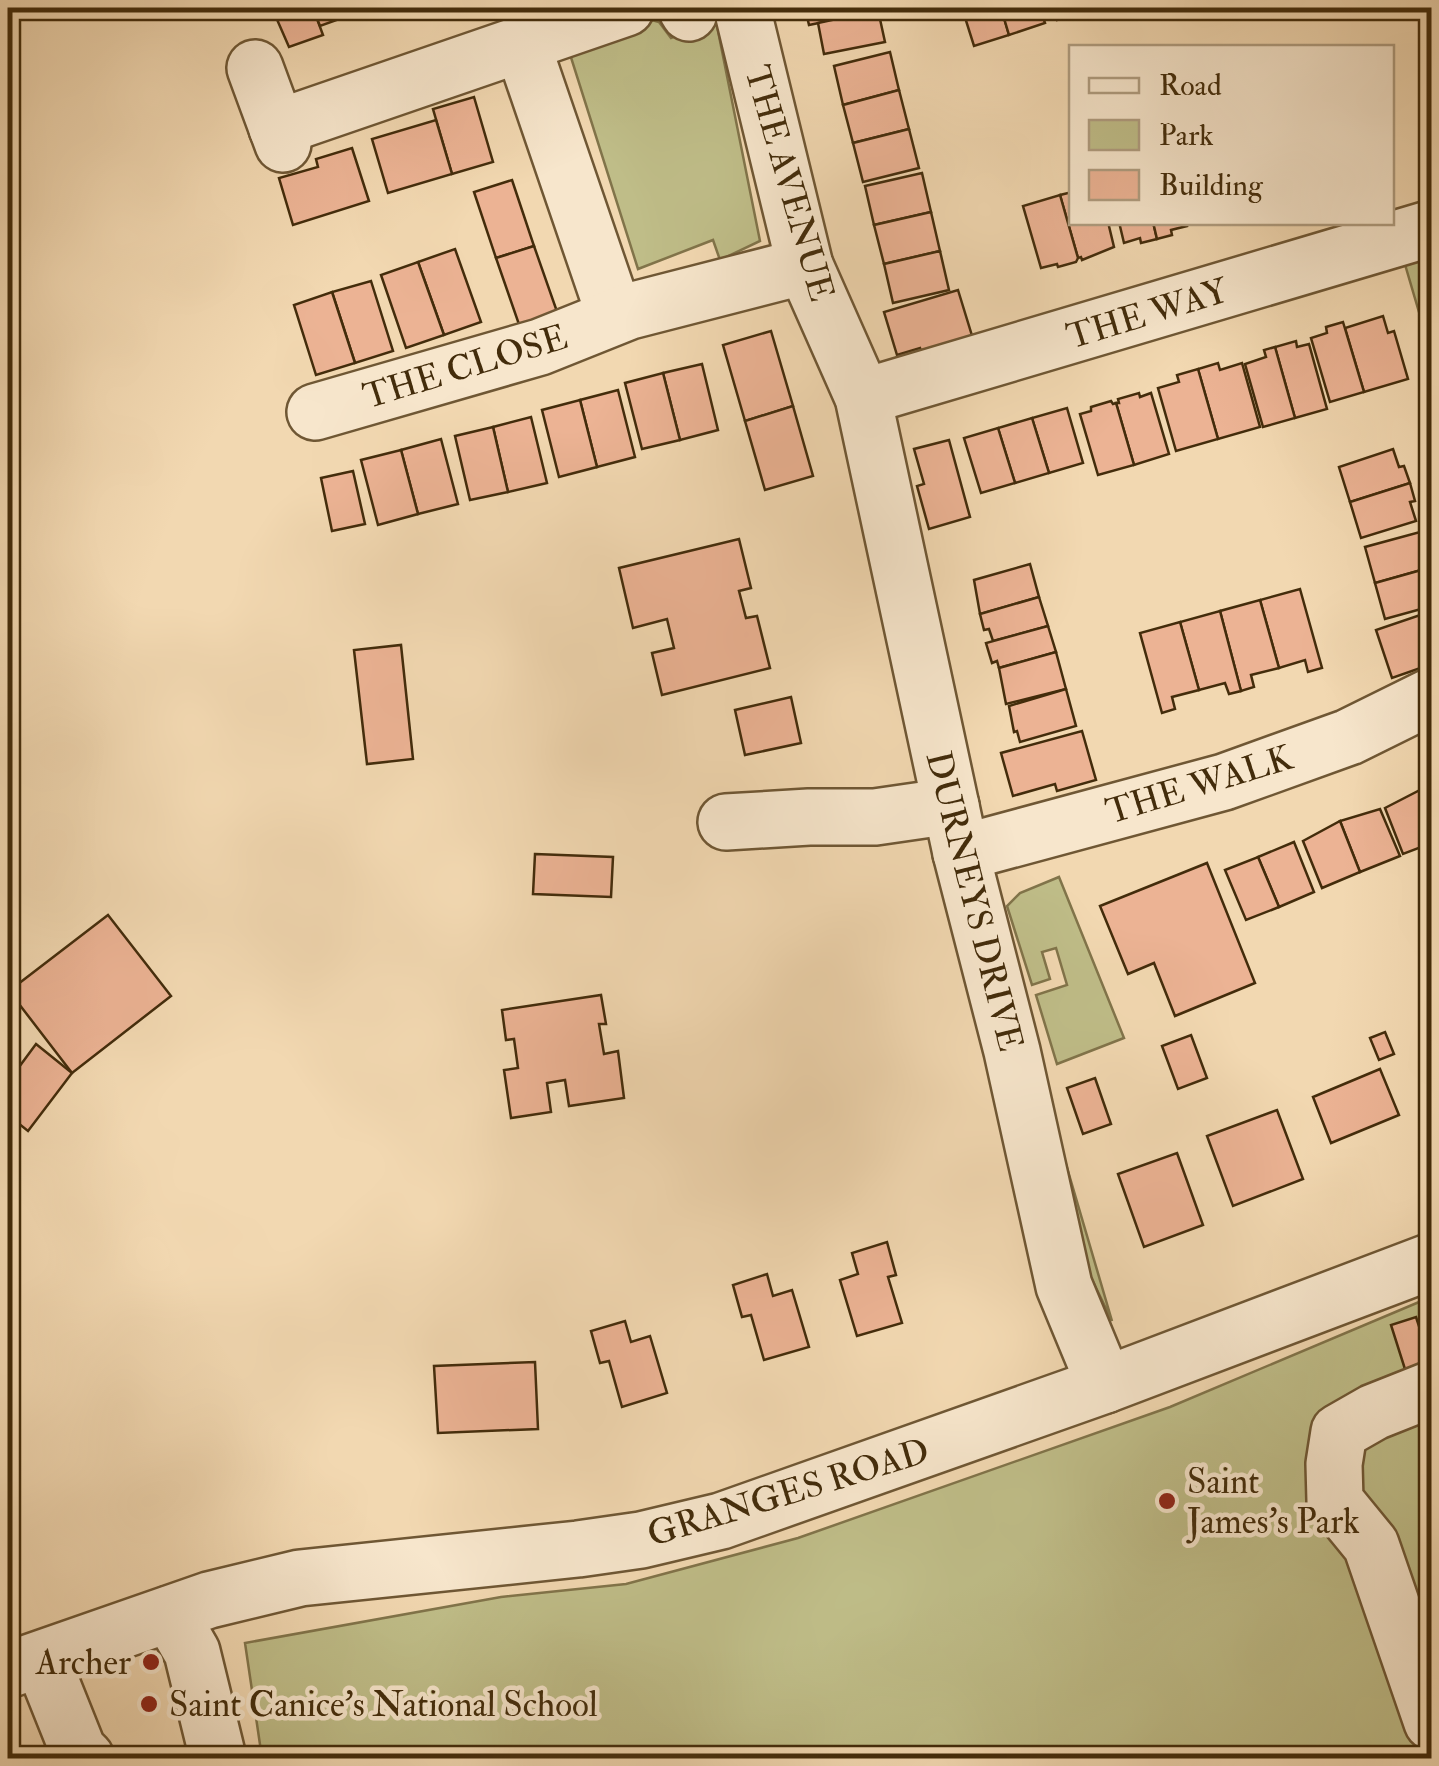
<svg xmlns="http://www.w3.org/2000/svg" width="1439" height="1766" font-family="'IM FELL Double Pica',serif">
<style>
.green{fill:#bfbd88;stroke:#81744a;stroke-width:2.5}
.building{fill:#ecb394;stroke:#432c0b;stroke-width:2.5}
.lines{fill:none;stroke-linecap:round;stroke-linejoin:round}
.minor-casing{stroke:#6f5734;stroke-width:60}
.minor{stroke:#f7e6cc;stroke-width:55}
.poi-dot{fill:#8f2418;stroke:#f7e6cc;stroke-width:4}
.labels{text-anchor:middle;stroke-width:9;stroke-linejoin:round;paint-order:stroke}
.street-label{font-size:35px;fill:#432c0b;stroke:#f7e6cc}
.poi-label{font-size:35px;fill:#432c0b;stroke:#f7e6cc;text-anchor:start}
</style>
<rect width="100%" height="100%" fill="#f2d8b1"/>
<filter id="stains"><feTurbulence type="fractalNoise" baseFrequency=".002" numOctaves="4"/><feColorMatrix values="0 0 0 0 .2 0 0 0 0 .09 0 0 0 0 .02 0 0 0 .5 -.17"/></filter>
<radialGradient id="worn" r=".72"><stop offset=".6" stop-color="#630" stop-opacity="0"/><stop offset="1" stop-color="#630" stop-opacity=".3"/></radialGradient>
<g class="green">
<path d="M648 19 659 22 671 38 716 21 760 241 720 260 713 240 638 269 568 48Z"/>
<path d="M1431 250V353L1404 261Z"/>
<path d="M1059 877 1124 1038 1057 1064 1036 995 1067 985 1056 948 1042 952 1050 979 1032 985 1007 906 1020 893Z"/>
<path d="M1041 1079 1112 1321 1084 1263Z"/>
<path d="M1431 1297V1758H262L245 1643 501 1597 626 1584 798 1538 1170 1407Z"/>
</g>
<g class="building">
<path d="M272 8H313L323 35 289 47Z"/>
<path d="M313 8H354L356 13 320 26Z"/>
<path d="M805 8H886L887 9 809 25Z"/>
<path d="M962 8H1001L1009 35 974 46Z"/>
<path d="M1001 8H1040L1045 23 1009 35Z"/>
<path d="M1053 8H1092V11L1057 20Z"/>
<path d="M878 10 885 42 824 54 818 23Z"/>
<path d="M1432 13V41L1424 15Z"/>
<path d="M890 52 899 90 843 105 834 66Z"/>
<path d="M899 90 909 129 853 143 843 105Z"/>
<path d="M474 97 493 162 452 174 433 109Z"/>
<path d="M436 120 452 174 388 193 372 139Z"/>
<path d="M909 129 919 168 863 182 853 143Z"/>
<path d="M352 148 369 201 293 225 279 178 318 167 316 159Z"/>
<path d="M922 173 931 212 874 225 865 186Z"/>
<path d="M512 180 534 246 496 258 474 192Z"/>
<path d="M1072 192V222H1108L1114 247 1082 260 1081 257 1078 258 1060 195Z"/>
<path d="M1060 195 1078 258 1076 262 1058 267 1057 264 1041 268 1023 206Z"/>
<path d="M931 212 940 251 884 264 874 225Z"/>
<path d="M1119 222H1153L1157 239 1141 243 1140 238 1124 243Z"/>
<path d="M1153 222H1186L1187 226 1171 230 1172 235 1157 239Z"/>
<path d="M534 246 561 323 523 336 496 258Z"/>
<path d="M455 249 481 322 444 335 418 262Z"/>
<path d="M940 251 949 290 893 303 884 264Z"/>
<path d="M418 262 444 335 406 348 381 275Z"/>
<path d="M371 281 393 351 355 363 332 292Z"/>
<path d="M958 290 973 339 922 354 920 348 897 355 884 312Z"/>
<path d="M332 292 355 363 316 375 294 305Z"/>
<path d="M1383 316 1388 333 1394 331 1408 379 1364 392 1345 328Z"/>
<path d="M1343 322 1364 392 1330 402 1311 338 1327 333 1326 327Z"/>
<path d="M771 331 793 406 745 421 723 345Z"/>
<path d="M1296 341 1297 347 1309 344 1327 409 1295 418 1275 347Z"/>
<path d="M1275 347 1295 418 1263 427 1245 364 1266 357 1264 350Z"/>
<path d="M1218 363 1220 370 1242 363 1260 427 1218 439 1198 369Z"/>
<path d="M702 364 718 430 680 440 663 373Z"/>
<path d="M1198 369 1218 439 1176 451 1158 388 1179 382 1177 375Z"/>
<path d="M663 373 680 440 642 449 625 383Z"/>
<path d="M618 390 635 457 597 467 580 400Z"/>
<path d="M1139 393 1140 397 1151 393 1169 454 1134 465 1116 403H1119L1118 399Z"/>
<path d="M580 400 597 467 559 477 542 410Z"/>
<path d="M1111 401 1113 404 1116 403 1134 465 1098 475 1080 414 1091 411V407Z"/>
<path d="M793 406 813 476 765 490 745 421Z"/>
<path d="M1067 408 1083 463 1049 473 1032 418Z"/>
<path d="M531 417 547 483 508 492 493 427Z"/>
<path d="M1032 418 1049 473 1015 483 998 428Z"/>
<path d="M493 427 508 492 470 500 455 436Z"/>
<path d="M998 428 1015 483 981 493 964 438Z"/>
<path d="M441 439 458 504 418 514 401 450Z"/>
<path d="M949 440 970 517 929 529 917 486 924 484 914 449Z"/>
<path d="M1393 449 1399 467 1404 466 1410 483 1350 502 1339 467Z"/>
<path d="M401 450 418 514 378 525 361 460Z"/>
<path d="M353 471 365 524 332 531 321 478Z"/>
<path d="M1410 483 1415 501 1410 502 1416 521 1361 538 1350 502Z"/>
<path d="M1420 532 1425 550 1430 548 1432 567 1375 583 1365 547Z"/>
<path d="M739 539 751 588 739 591 746 618 757 616 770 668 662 695 652 653 674 648 667 619 633 628 619 568Z"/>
<path d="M1030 564 1039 597 980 614 974 580Z"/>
<path d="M1432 567V606L1385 619 1375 583Z"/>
<path d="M1300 589 1322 668 1308 672 1305 660 1279 668 1260 600Z"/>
<path d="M1039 597 1048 626 993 641 989 629 984 630 980 614Z"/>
<path d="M1260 600 1279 668 1251 675 1254 687 1241 691 1220 611Z"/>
<path d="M1220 611 1241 691 1229 694 1225 683 1199 690 1180 622Z"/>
<path d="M1432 611V664L1392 678 1376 630Z"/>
<path d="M1180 622 1199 690 1172 697 1175 709 1162 713 1140 633Z"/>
<path d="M1048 626 1056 652 999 668 997 661 992 663 986 643Z"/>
<path d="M401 645 413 759 367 764 354 650Z"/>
<path d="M1056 652 1066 689 1006 704 999 668Z"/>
<path d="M1066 689 1076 726 1020 742 1017 731 1014 732 1009 706Z"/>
<path d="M791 697 801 743 745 755 735 710Z"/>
<path d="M1082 731 1096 780 1057 791 1055 784 1013 796 1001 753Z"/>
<path d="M1432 784V813L1422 789Z"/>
<path d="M1422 789 1432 813V843L1403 854 1385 808Z"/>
<path d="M1380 809 1400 856 1360 872 1340 821Z"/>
<path d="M1340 821 1360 872 1322 888 1303 841Z"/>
<path d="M1294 842 1314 892 1279 907 1258 857Z"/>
<path d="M535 854 613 857 611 897 533 894Z"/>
<path d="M1258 857 1279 907 1246 920 1225 870Z"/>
<path d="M1207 863 1255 983 1175 1016 1154 963 1128 974 1100 906Z"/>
<path d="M108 915 171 996 72 1073 9 991Z"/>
<path d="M601 995 606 1024H599L604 1054 618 1051 624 1098 569 1106 565 1080 547 1083 551 1112 511 1118 504 1070 518 1068 514 1039 506 1040 502 1010Z"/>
<path d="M1385 1032 1394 1054 1379 1060 1370 1038Z"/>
<path d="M1191 1035 1207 1078 1178 1089 1162 1046Z"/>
<path d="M36 1044 72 1073 28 1131 8 1115V1082Z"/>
<path d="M1380 1069 1399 1115 1331 1143 1313 1097Z"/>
<path d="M1095 1078 1111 1124 1083 1134 1067 1088Z"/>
<path d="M1277 1110 1303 1179 1233 1206 1207 1136Z"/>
<path d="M1177 1153 1203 1225 1144 1247 1118 1174Z"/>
<path d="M887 1242 896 1275 888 1277 902 1323 857 1336 840 1280 858 1274 852 1253Z"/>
<path d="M767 1274 773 1296 792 1290 809 1347 764 1360 751 1315 742 1317 733 1285Z"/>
<path d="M1416 1317 1432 1366 1410 1385 1391 1325Z"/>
<path d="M625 1321 631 1342 650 1336 667 1393 622 1407 609 1361 600 1363 591 1331Z"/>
<path d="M535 1362 538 1429 438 1433 434 1366Z"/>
</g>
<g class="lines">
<g class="minor-casing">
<g id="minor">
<path d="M686 8 689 13"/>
<path d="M742 8 805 266 863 397 961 853 1012 1051 1064 1286 1105 1385"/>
<path d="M522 44 615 316"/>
<path d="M255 68 283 144"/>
<path d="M277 128 626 8"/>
<path d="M863 397 1432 228"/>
<path d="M315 412 540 347 630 311 805 266"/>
<path d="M726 822 809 817H875L951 806"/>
<path d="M961 853 1224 782 1349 737 1432 696"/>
<path d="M1432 1389 1374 1412 1339 1432 1334 1464 1335 1501 1371 1545 1432 1722"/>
<path d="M170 1614 192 1652 218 1758"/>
<path d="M42 1660 78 1750 86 1758"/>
<path d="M8 1670 209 1600 300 1578 578 1549 641 1540 721 1521 1105 1385 1432 1261"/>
</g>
</g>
<use href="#minor" class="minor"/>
</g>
<g class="poi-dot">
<circle cx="1167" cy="1501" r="10"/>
<circle cx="151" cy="1662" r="10"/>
<circle cx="149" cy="1704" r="10"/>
</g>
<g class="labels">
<g class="street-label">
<text transform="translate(790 183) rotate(74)" y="12">THE AVENUE</text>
<text transform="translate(1147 313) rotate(-17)" y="12">THE WAY</text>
<text transform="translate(465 366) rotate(-17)" y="12">THE CLOSE</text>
<text transform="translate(1199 784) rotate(-17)" y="12">THE WALK</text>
<text transform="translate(975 901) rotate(76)" y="12">DURNEYS DRIVE</text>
<text transform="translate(788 1492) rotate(-17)" y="12">GRANGES ROAD</text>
</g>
<g class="poi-label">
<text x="1187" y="1493">Saint<tspan x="1187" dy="40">James's Park</tspan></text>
<text x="131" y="1674" text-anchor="end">Archer</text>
<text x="169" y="1716">Saint Canice's National School</text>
</g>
</g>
<rect width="1439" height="1766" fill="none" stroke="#f2d8b1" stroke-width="40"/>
<rect x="10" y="10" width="1419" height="1746" fill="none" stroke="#432c0b" stroke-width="5"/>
<rect x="20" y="20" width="1399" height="1726" fill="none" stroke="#432c0b" stroke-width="2.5"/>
<rect x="1069" y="45" width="325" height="180" fill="#f7e6cc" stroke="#af9c7f" stroke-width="2.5"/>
<rect x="1089" y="78" width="50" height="15" fill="#f7e6cc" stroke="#af9c7f" stroke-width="2.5"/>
<text x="1159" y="95" font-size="30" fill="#432c0b">Road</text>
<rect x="1089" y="120" width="50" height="30" fill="#bfbd88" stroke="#af9c7f" stroke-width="2.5"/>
<text x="1159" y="145" font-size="30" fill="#432c0b">Park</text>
<rect x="1089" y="170" width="50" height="30" fill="#ecb394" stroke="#af9c7f" stroke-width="2.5"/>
<text x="1159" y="195" font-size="30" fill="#432c0b">Building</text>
<rect width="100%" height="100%" filter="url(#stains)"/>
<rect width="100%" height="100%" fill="url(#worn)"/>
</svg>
